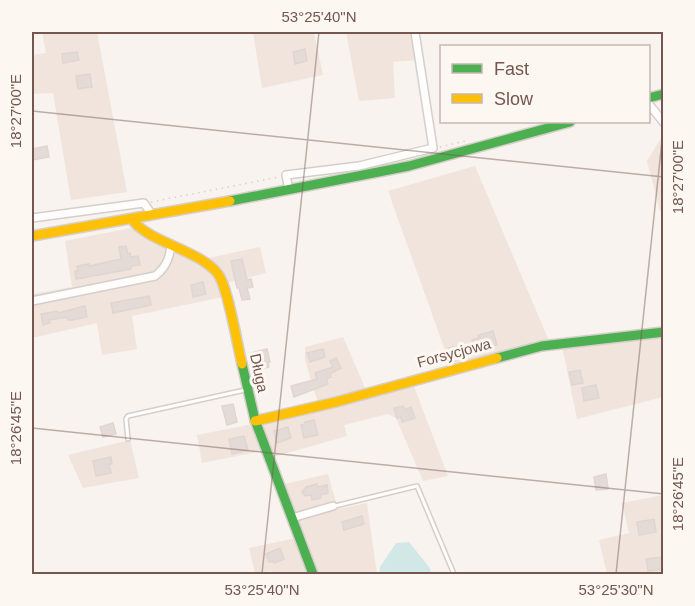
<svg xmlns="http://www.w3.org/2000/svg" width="695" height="606" font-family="Helvetica,sans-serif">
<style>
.residential{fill:#f0e4dd}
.water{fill:#d2e8e6}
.building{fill:#e4dad6;stroke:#e0d5d1;stroke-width:1.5}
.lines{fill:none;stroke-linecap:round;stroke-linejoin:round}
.lane-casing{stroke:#d6ceca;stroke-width:6}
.street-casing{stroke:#d6ceca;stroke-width:10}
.fast-casing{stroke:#d6ceca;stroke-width:12}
.slow-casing{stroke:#d6ceca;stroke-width:12}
.path{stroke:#dad1d0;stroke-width:1.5;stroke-dasharray:1.5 4.5;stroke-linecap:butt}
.lane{stroke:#fefdfc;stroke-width:3}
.street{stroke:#fefdfc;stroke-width:7}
.fast{stroke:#4caf50;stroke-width:9}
.slow{stroke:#ffc107;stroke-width:9}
.ticks{fill:none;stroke:#735750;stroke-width:1.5;stroke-opacity:0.45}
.labels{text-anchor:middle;stroke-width:6;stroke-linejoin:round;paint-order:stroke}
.street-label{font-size:15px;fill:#735750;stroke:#fdf7f1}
.neatline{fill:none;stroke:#735750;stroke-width:2}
.ticks-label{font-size:15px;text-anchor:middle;fill:#735750}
</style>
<rect width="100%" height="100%" fill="#f8f3ee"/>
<g class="residential">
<path d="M42 32H97L127 192 71 200 53 93 32 94V55L46 53Z"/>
<path d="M253 32H314L323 75 262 88Z"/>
<path d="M346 32H413L418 60 393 62 395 98 359 101Z"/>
<path d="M663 135 664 211H660L647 161Z"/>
<path d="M475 166 549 341 451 367 388 191Z"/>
<path d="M131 228 202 264 209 258 260 247 266 273 219 285 223 297 132 316 137 349 102 355 97 323 32 338V294L72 287 65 241Z"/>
<path d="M663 334V397L577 419 562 346Z"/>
<path d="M343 337 366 390 410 376 448 476 423 481 396 418 388 414 344 425 347 436 266 459 262 451 202 463 197 435 253 424 318 403 305 360V347Z"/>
<path d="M130 440 139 478 83 488 68 455Z"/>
<path d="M328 474 338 509 367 503 377 574H273L271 571 255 574 249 548 296 538 276 486Z"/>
<path d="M663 495V574H607L599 540 629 533 622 503Z"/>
</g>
<path class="water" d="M409 542 429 567 432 574H379L380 567 396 543Z"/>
<g class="building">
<path d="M305 49 307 61 295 64 293 52Z"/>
<path d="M77 52 79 60 63 63 62 54Z"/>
<path d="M90 74 92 87 78 89 76 76Z"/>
<path d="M47 146 49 157 32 160V149Z"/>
<path d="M126 246 128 254 130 253 131 257 138 256 140 265 131 266V269L76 279 75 271H78L77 266 89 264V266L121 259 119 247Z"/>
<path d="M242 259 247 280 251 279 253 287 247 288 250 299 242 300 239 288H237L231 261Z"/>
<path d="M203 282 206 294 193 297 191 285Z"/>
<path d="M149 296 151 305 113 313 111 303Z"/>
<path d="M85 306 87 317 72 320H68L67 317 49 320 50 323 43 325 41 314 57 311 58 313Z"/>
<path d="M493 331 497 345 475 350 472 340 479 338 478 335Z"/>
<path d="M457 346 461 359 452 361 449 348Z"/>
<path d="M267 349 270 362H268L269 367 256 370 251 353Z"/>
<path d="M323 349 325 357 310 362 307 353Z"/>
<path d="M336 358 341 368 330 374 331 377 326 379 328 384 294 397 291 386 317 379 315 373 333 367 330 361Z"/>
<path d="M580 370 583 383 572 385 569 372Z"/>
<path d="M596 385 599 398 584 401 582 388Z"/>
<path d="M233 404 237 422 227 425 222 406Z"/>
<path d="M403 406 405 410 411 407 415 418 402 422 401 417 397 418 394 408Z"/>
<path d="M314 420 318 435 304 438 301 425 305 424V422Z"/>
<path d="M113 423 116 434 103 437 100 427Z"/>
<path d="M288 427 291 438 277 443 274 431Z"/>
<path d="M244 436 248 450 232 454 229 439Z"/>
<path d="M111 457 112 464H109L111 473 96 476 93 461Z"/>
<path d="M606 474 608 489 596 490 594 477Z"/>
<path d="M317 484 318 487 327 485 328 493 320 495 321 498 312 500 311 495 305 496 302 492 306 487Z"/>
<path d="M362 516 364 524 344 530 342 522Z"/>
<path d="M654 519 656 532 639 535 637 522Z"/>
<path d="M280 548 284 559 274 563 273 561 269 562 266 554Z"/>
<path d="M663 557V569L648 571 646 559Z"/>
</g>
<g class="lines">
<g class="lane-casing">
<g id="lane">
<path d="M128 439 126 419 128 416 245 390"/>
<path d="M335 506 417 486 454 574"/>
</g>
</g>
<g class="street-casing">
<g id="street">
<path d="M648 103 664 123"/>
<path d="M289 190 286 175 359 166 433 148 415 32"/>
<path d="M32 218 144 203 152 215"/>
<path d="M32 301 155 276C166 268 170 258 171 244"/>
<path d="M292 518 333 506"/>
</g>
</g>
<g class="fast-casing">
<g id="fast">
<path d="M648 98 664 94"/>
<path d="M230 201 409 166 570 122"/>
<path d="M497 358 542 346 664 332"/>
<path d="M242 364 255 420 313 574"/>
</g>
</g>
<g class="slow-casing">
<g id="slow">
<path d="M132 219C145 241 200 250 218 274 228 287 237 344 242 364"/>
<path d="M32 236 230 201"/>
<path d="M255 421 336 402 497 358"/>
</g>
</g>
<g class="path">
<path d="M440 147 465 141"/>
<path d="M151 202 279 177"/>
</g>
<use href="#lane" class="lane"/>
<use href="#street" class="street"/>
<use href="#fast" class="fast"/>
<use href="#slow" class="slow"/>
</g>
<path class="ticks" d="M32 111 664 177M32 428 664 494M262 574 319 32M616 574 664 122"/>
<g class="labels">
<g class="street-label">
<text transform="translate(454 353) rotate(-15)" y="5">Forsycjowa</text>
<text transform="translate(259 373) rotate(78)" y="5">Długa</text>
</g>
</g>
<rect width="695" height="606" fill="none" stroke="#fdf7f1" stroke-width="66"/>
<rect x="440" y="45" width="210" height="78" fill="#fdf7f1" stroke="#c6b7b1" stroke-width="1.5"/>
<rect x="452" y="64" width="30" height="9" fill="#4caf50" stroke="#c6b7b1" stroke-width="1.5"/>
<text x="494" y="75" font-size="18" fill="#735750">Fast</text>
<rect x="452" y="94" width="30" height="9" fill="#ffc107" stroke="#c6b7b1" stroke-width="1.5"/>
<text x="494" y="105" font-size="18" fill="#735750">Slow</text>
<rect x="33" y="33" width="629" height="540" class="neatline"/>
<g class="ticks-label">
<text x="319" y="22">53°25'40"N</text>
<text transform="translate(16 111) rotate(-90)" y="5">18°27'00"E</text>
<text transform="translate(678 177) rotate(-90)" y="5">18°27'00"E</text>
<text transform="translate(16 428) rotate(-90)" y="5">18°26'45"E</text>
<text transform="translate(678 494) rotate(-90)" y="5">18°26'45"E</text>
<text x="262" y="595">53°25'40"N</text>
<text x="616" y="595">53°25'30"N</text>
</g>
</svg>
